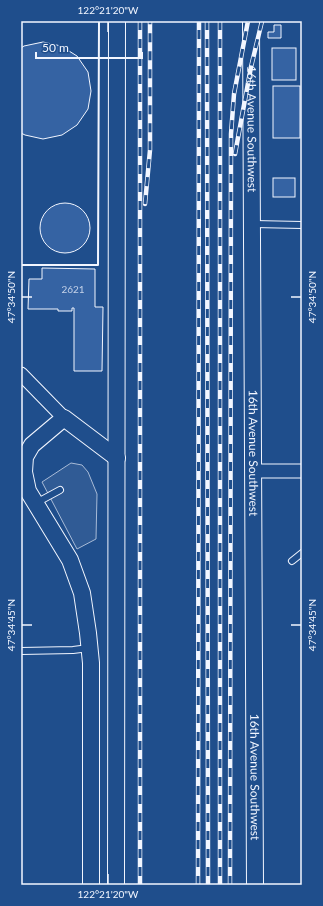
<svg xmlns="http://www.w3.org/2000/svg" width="323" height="906" font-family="Lato,sans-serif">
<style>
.parking{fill:#305b95;stroke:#a8bbd7}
.building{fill:#3563a3;stroke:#f2f6ff}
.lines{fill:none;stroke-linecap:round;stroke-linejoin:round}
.service-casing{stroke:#f2f6ff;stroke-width:8}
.minor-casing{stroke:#f2f6ff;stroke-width:15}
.tertiary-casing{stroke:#f2f6ff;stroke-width:18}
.service{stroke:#1f4e8c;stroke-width:6}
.minor{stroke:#1f4e8c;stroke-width:13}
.tertiary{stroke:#1f4e8c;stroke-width:16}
.rail-casing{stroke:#f2f6ff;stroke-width:4.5}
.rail{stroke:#1f4e8c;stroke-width:3;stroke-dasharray:9;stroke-linecap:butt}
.wall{stroke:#f2f6ff;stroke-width:2}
.ticks{fill:none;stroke:#f2f6ff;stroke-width:1.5}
.labels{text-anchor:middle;stroke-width:3;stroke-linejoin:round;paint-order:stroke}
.number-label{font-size:10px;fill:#c3d1e8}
.street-label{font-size:12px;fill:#f2f6ff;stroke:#1f4e8c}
.neatline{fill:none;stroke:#f2f6ff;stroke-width:1.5}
.ticks-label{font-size:10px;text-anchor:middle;fill:#f2f6ff}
</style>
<rect width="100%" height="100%" fill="#1f4e8c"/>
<path class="parking" d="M71 463 82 465 88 472 97 494 96 539 77 549 42 482Z"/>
<g class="building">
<path d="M274 25H281V38H268V32H274Z"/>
<path d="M43 42 61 46 77 56 88 72 91 91 88 109 77 125 62 135 43 139 25 135 21 133V48L24 46Z"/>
<rect x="272" y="48" width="24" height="32"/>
<rect x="273" y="86" width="27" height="52"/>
<rect x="273" y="178" width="22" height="19"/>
<circle cx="65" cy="228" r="25"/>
<path d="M42 268 95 269V307H103L102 371H74V308H72V311H58V309H28L29 279H42Z"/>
</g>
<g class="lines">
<g class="service-casing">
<g id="service">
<path d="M252 224 302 225"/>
<path d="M36 503 60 490"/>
<path d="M292 561 302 553"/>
<path d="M21 651 73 650 89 648"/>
</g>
</g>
<g class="minor-casing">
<g id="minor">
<path d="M21 374 64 418"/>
<path d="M253 471H302"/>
</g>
</g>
<g class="tertiary-casing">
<g id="tertiary">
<path id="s1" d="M251 21 255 885"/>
<path d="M91 885V663L88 633 82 593 70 560 28 491 24 472 25 457 32 445 64 418 117 458"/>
<path d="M116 885 117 21"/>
</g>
</g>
<use href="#service" class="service"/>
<use href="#minor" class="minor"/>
<use href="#tertiary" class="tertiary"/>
<g class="rail-casing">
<g id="rail">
<path d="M140 21V885"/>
<path d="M207 21 208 885"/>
<path d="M220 21V885"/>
<path d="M235 154 251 67 262 21"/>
<path d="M145 204 150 150V21"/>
<path d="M198 885 199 21"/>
<path d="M230 885 231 134 234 94 248 21"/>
</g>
</g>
<use href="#rail" class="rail"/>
<path class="wall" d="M21 265H98L99 21"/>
</g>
<path class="ticks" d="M108 22V32M22 297H32M291 297H301M22 625H32M291 625H301M108 874V884"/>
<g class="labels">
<g class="number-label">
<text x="73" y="293">2621</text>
</g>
<g class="street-label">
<text dy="4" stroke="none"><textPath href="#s1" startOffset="108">16th Avenue Southwest</textPath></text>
<text dy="4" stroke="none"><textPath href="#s1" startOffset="432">16th Avenue Southwest</textPath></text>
<text dy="4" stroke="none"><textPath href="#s1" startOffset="756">16th Avenue Southwest</textPath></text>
</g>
</g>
<rect width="323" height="906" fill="none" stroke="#1f4e8c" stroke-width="44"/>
<path d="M36 52v6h106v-6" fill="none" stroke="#f2f6ff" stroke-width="2"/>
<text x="42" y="52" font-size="12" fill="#f2f6ff" stroke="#1f4e8c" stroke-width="3" paint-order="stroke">50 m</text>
<rect x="22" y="22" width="279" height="862" class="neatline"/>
<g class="ticks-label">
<text x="108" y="14">122°21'20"W</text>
<text transform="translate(11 297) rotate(-90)" y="4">47°34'50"N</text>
<text transform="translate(312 297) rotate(-90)" y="4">47°34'50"N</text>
<text transform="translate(11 625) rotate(-90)" y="4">47°34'45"N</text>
<text transform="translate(312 625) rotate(-90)" y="4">47°34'45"N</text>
<text x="108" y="898">122°21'20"W</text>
</g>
</svg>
